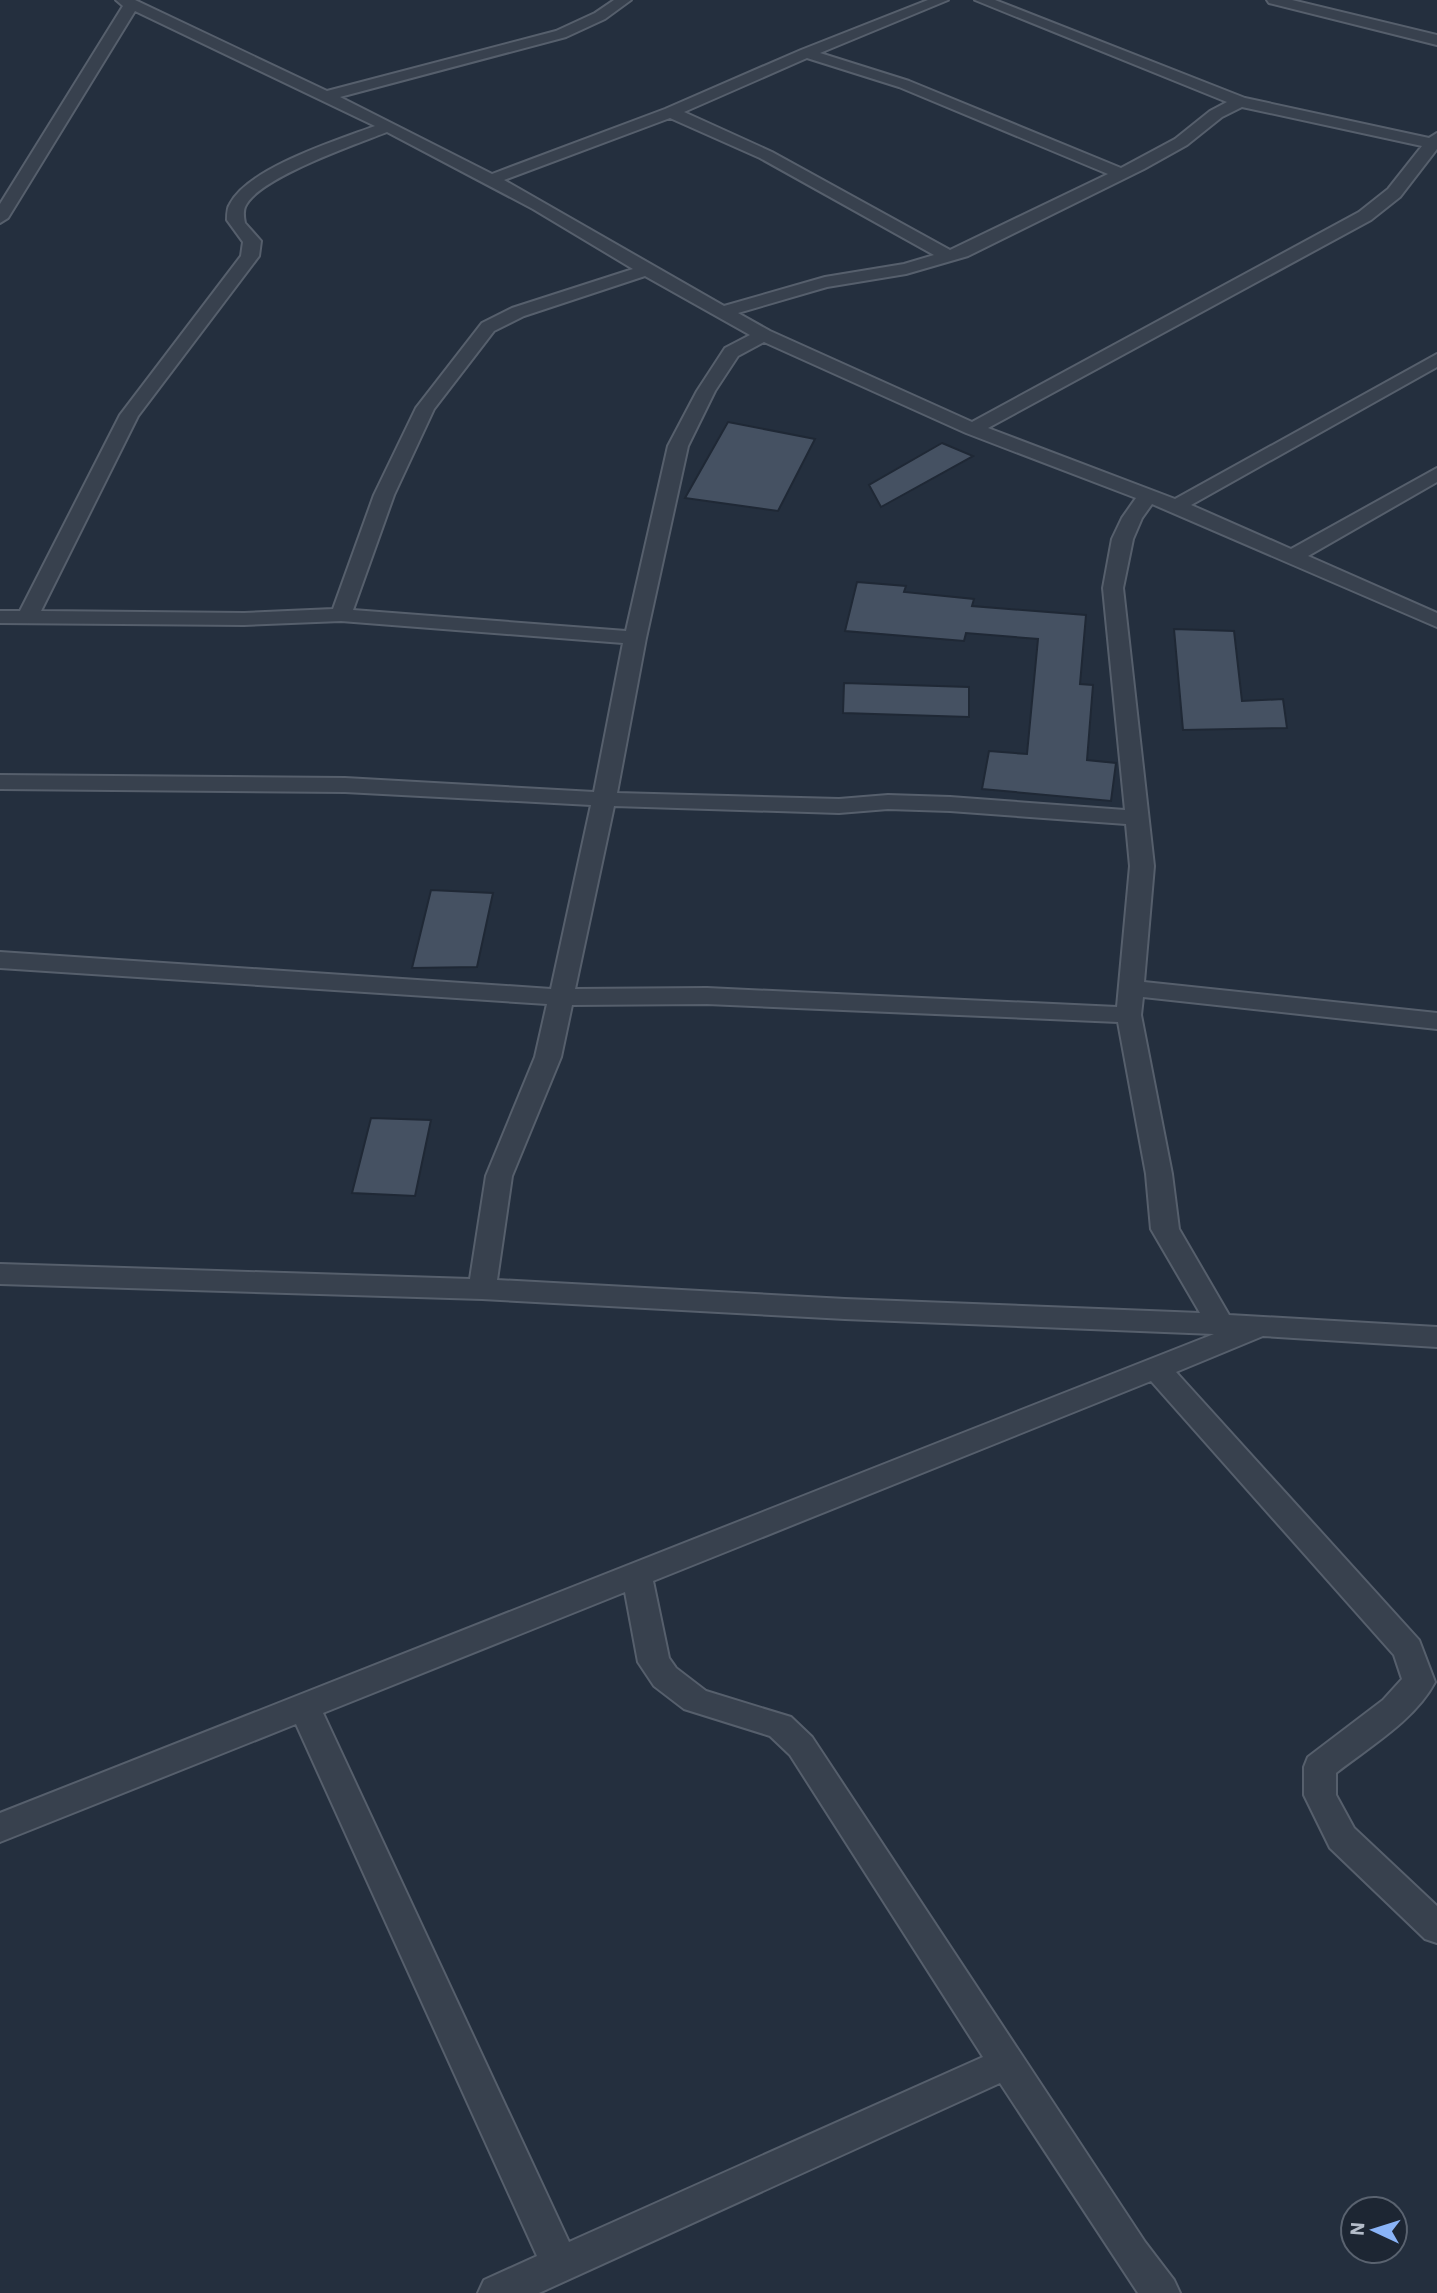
<svg xmlns="http://www.w3.org/2000/svg" width="1437" height="2293" font-family="'IBM Plex Sans',sans-serif">
<style>
.building{fill:#455162;stroke:#1f2835;stroke-width:2}
.lines{fill:none;stroke-linecap:round;stroke-linejoin:round}
.street-casing{stroke:#565f6c;stroke-width:4}
.street{fill:#38414e;fill-rule:evenodd}
</style>
<rect width="100%" height="100%" fill="#242f3e"/>
<g class="building">
<path d="M728 422 815 439 778 511 685 498Z"/>
<path d="M942 443 973 456 881 507 869 485Z"/>
<path d="M857 582 906 586 904 592 974 599 972 606 1086 615 1080 684 1093 685 1087 760 1116 763 1111 801 982 789 989 751 1027 754 1038 639 966 633 964 641 845 631Z"/>
<path d="M1174 629 1234 631 1242 701 1283 699 1287 728 1183 730Z"/>
<path d="M844 683 969 687V717L843 713Z"/>
<path d="M431 890 493 893 477 967 412 968Z"/>
<path d="M371 1118 431 1120 415 1196 352 1193Z"/>
</g>
<g class="lines">
<g class="street-casing">
<g id="street">
<path d="M116 0H135L327 91 556 31 595 13 614 0H631L605 19 566 37 340 97 492 174 665 109 801 50 928 0H948L820 53 909 81 1121 168 1175 139 1210 111 1227 102 975 0H995L1245 98 1429 138 1437 133V149L1400 197 1371 220 988 428 1175 499 1437 354V367L1191 505 1291 549 1437 468V482L1308 556 1437 613V627L1152 504 1142 518 1133 539 1123 588 1154 866 1144 982 1437 1013V1029L1143 997 1141 1015 1172 1174 1179 1229 1229 1315 1437 1327V1347L1263 1336 1176 1372 1419 1640 1435 1682C1415 1720 1369 1747 1336 1773V1795L1354 1828 1437 1906V1943L1425 1939 1330 1848 1304 1795V1767L1308 1757 1383 1700 1402 1679 1394 1655 1151 1381 653 1581 669 1658 676 1668 706 1691 791 1717 812 1737 1145 2242 1174 2280 1180 2293H1138L1000 2083 539 2293H478L484 2280 537 2256 296 1724 0 1842V1813L1214 1334 845 1319 482 1299 0 1284V1264L470 1279 486 1176 535 1057 547 1004 0 968V952L551 989 591 805 345 792 0 789V775L345 778 594 792 623 643 341 621 244 625 0 623V611H20L120 415 241 256 243 242 227 220C227 215 227 208 230 204 248 168 338 140 375 126L135 11 8 218 0 223V204L123 6ZM807 58 899 87 1108 174 950 250 772 152 684 112ZM1242 107 1422 146 1388 189 1359 212 972 422 770 331 738 313 827 287 906 274 968 256 1144 169 1187 145 1222 117ZM670 118 760 158 934 255 904 264 825 277 724 306 504 180ZM387 132 533 209 633 269 512 308 482 323 416 408 374 495 333 609 244 613 41 611 138 416 259 256 261 241 245 223C244 218 243 212 245 207 257 178 357 144 387 132ZM645 276 750 335 725 348 697 391 668 446 626 631 353 610 394 495 434 409 494 331 524 316ZM764 342 966 433 1136 498 1122 518 1112 539 1103 588 1125 810 950 797 888 795 839 799 617 793 646 638 688 446 715 391 738 356ZM614 806 839 813 888 809 950 811 1126 824 1130 866 1117 1007 707 988 575 989ZM707 1004 1118 1022 1146 1174 1151 1229 1200 1313 845 1299 497 1280 512 1176 561 1057 572 1005ZM625 1592 638 1662 654 1686 684 1709 770 1736 790 1755 983 2057 569 2242 323 1713Z"/>
<path d="M1267 0H1292L1437 35V45L1269 3Z"/>
</g>
</g>
<use href="#street" class="street"/>
</g>
<g transform="translate(1374 2230) rotate(274)"><circle r="33" fill="#1d2633" stroke="#59626f" stroke-width="2"/>
<path d="M0-5L12 26L0 18L-12 26Z" fill="#8ab4f8"/>
<text y="-10" font-size="19" font-weight="bold" text-anchor="middle" fill="#b4bcc9">N</text>
</g>
</svg>
